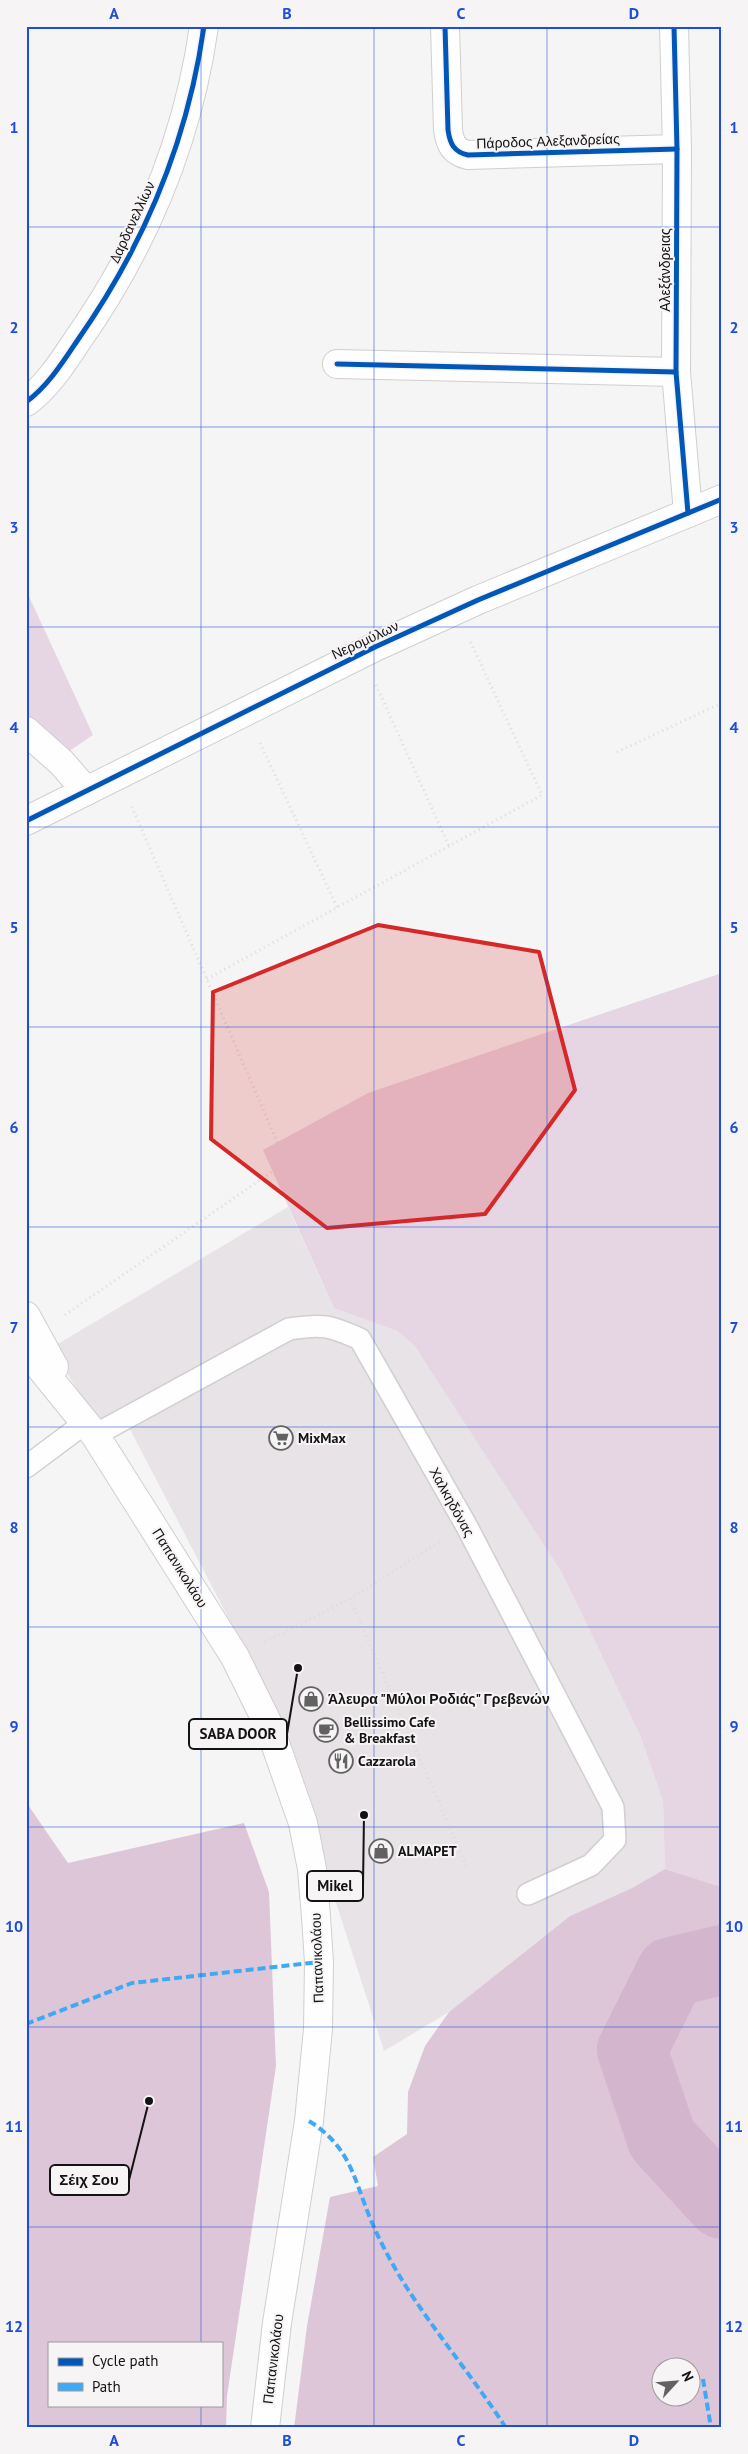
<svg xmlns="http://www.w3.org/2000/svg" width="748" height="2454" font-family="'PT Sans',sans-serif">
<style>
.built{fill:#e8e3e6}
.green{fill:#e6d5e3}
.forest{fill:#dec6d9;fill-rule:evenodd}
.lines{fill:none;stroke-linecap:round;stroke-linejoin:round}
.river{stroke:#d4b5ce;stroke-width:70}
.service-casing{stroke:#d0cfd0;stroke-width:24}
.minor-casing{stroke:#d0cfd0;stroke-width:30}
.secondary-casing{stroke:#d0cfd0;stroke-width:30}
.path{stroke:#dcdcdc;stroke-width:3;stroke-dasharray:1 4;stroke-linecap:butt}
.service{stroke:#fefefe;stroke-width:21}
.minor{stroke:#fefefe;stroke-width:28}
.secondary{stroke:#fefefe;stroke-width:28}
.quiet{stroke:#3fa9f5;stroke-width:4;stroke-dasharray:8 4;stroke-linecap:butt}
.cycleway-casing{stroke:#f7f4f6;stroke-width:8}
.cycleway{stroke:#0057b8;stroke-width:5}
.marked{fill:#d62828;fill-opacity:0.2;stroke:#d62828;stroke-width:4;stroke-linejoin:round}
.grid{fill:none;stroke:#1d4ed8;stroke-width:1;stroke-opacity:0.55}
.labels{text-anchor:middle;stroke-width:4;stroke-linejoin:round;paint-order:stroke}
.street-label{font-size:14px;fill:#141313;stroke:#f7f4f6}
.poi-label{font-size:14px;font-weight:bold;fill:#141313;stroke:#f7f4f6;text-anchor:start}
.leader{fill:none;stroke:#141313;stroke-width:2}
.callout-dot{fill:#141313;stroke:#f7f4f6;stroke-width:2}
.callout{fill:#f7f4f6;stroke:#141313;stroke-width:2}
.callout-label{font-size:15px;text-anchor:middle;font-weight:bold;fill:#141313}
.neatline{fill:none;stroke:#1d4ed8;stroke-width:2}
.grid-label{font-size:16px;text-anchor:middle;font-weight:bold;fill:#1d4ed8}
</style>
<rect width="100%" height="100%" fill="#f6f5f6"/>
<path class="built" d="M288 1207 334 1308 397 1331 414 1345 518 1502 561 1571 640 1735 663 1801 665 1869 632 1888 570 1916 449 2012 384 2051 306 1810 240 1640 123 1416 99 1424 51 1348Z"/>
<g class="green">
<path d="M26 590 93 735 62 756 26 726Z"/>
<path d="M722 973V1887L665 1869 663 1801 640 1735 561 1571 414 1345 397 1331 334 1308 263 1150 368 1093Z"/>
</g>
<g class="forest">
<path d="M26 1802 68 1863 244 1823 269 1892 276 2066 227 2396 226 2428H26ZM49 2343H221V2405H49Z"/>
<path d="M665 1869 722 1887V2428H294L307 2326 330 2197 378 2186 373 2157 407 2134 408 2092 425 2046 449 2012 570 1916 632 1888ZM660 2366H690V2396H660Z"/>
</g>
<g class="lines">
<path class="river" d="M722 1960 671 1972 632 2050 662 2139 722 2204"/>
<g class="service-casing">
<g id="service">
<path d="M95 1435 289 1329C322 1324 329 1325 360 1339L466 1525 613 1807 615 1840 591 1865 528 1894"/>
<path d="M26 1467 85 1423"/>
</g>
</g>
<g class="minor-casing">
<g id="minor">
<path d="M445 26 448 130C450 144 454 152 468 155L677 149"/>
<path d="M674 26 677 149 676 372 688 513"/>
<path d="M337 364 676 372"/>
<path d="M26 402C47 387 63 362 77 341 143 247 188 140 204 26"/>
<path d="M26 731 62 763 86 791"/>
<path d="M26 821 375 647 478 600 722 499"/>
</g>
</g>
<g class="secondary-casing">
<g id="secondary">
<path d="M26 1316 54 1367"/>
<path d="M26 1350 95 1435 235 1657 269 1726 303 1823 312 1869 316 1917 319 1962 318 2029 309 2121 277 2323 265 2428"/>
</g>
</g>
<g class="path">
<path d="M376 685 449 846"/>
<path d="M260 743 337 907"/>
<path d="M617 752 722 703"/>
<path d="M207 979 542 795 470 641"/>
<path d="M65 1315 286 1162 132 807"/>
<path d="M350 1599 467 1867"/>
<path d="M265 1642 350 1599 439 1542"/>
</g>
<use href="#service" class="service"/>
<use href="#minor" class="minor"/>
<use href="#secondary" class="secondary"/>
<g class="quiet">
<path d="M26 2024 132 1983 319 1962"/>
<path d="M309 2121C350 2147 353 2176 370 2218 380 2242 393 2266 407 2288 438 2336 475 2380 506 2428"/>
<path d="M703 2379 711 2428"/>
</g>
<g class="cycleway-casing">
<g id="cycleway">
<path d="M445 26 448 130C450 144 454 152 468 155L677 149"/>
<path d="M674 26 677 149 676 372 688 513"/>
<path d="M337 364 676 372"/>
<path d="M26 402C47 387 63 362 77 341 143 247 188 140 204 26"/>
<path d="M26 821 375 647 478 600 722 499"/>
</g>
</g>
<use href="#cycleway" class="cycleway"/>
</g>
<path class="marked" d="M378 925 539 952 575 1090 485 1214 327 1228 211 1139 213 992Z"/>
<path class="grid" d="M201 26V2343M374 26V2428M547 26V2428M26 227H722M26 427H722M26 627H722M26 827H722M26 1027H722M26 1227H722M26 1427H722M26 1627H722M26 1827H722M26 2027H722M26 2227H722M201 2405V2428"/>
<defs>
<g id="supermarket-ring" transform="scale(1.25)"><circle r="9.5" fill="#f7f4f6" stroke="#636262" stroke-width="1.5"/><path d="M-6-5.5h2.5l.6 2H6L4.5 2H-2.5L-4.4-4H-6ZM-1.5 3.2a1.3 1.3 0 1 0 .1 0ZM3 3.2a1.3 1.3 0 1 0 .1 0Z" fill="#636262"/></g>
<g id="shop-ring" transform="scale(1.25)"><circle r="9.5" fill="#f7f4f6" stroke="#636262" stroke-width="1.5"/><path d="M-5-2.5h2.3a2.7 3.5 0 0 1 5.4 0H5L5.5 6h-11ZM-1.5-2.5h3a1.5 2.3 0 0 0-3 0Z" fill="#636262"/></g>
<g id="cafe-ring" transform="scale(1.25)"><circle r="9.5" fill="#f7f4f6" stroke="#636262" stroke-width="1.5"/><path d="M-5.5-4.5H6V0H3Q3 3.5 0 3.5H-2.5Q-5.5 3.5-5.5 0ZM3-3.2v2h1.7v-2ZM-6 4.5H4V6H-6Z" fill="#636262"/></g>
<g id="restaurant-ring" transform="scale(1.25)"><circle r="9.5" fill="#f7f4f6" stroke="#636262" stroke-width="1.5"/><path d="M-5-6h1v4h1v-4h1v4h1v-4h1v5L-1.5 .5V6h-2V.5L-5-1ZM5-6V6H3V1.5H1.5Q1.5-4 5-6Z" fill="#636262"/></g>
</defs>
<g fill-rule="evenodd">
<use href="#supermarket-ring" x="281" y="1438"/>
<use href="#shop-ring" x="311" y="1699"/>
<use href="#cafe-ring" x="326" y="1730"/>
<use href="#restaurant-ring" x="341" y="1761"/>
<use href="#shop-ring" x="381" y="1851"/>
</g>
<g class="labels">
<g class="street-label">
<text transform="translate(548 141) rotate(-2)" y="5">Πάροδος Αλεξανδρείας</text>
<text transform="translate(132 222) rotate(-65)" y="5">Δαρδανελλίων</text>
<text transform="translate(665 270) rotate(-90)" y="5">Αλεξάνδρειας</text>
<text transform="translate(365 640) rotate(-25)" y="5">Νερομύλων</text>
<text transform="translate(452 1502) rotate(61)" y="5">Χαλκηδόνας</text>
<text transform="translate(180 1568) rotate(58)" y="5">Παπανικολάου</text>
<text transform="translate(317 1958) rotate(-92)" y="5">Παπανικολάου</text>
<text transform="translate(273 2359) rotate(-83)" y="5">Παπανικολάου</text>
</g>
<g class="poi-label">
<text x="298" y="1443">MixMax</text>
<text x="328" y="1704">Άλευρα "Μύλοι Ροδιάς" Γρεβενών</text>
<text x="344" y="1727">Bellissimo Cafe<tspan x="344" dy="16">&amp; Breakfast</tspan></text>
<text x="358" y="1766">Cazzarola</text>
<text x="398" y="1856">ALMAPET</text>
</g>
</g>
<path class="leader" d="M298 1668L287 1734M364 1815L363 1886M149 2101L129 2180"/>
<g class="callout-dot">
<circle cx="298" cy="1668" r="5"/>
<circle cx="364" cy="1815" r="5"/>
<circle cx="149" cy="2101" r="5"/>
</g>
<g class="callout">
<rect x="189" y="1719" width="98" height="30" rx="5"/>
<rect x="307" y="1871" width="56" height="30" rx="5"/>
<rect x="50" y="2165" width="79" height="30" rx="5"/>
</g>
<g class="callout-label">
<text x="238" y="1739">SABA DOOR</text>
<text x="335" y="1891">Mikel</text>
<text x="89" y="2185">Σέιχ Σου</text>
</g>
<rect width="748" height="2454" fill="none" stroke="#f7f4f6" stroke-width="55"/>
<rect x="48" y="2342" width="175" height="65" fill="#f7f4f6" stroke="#9c9a9b"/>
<rect x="58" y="2358" width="25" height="8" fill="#0057b8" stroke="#9c9a9b"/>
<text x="92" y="2366" font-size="15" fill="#141313">Cycle path</text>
<rect x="58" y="2383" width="25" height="8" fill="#3fa9f5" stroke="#9c9a9b"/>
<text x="92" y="2392" font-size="15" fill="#141313">Path</text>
<g transform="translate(676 2382) rotate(64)"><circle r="24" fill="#f7f4f6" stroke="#9c9a9b"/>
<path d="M0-4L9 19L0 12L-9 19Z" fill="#636262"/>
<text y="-8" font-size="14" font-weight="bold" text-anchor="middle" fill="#141313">N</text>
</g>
<rect x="28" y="28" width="692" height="2398" class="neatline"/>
<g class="grid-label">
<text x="114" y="19">A</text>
<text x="287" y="19">B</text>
<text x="461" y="19">C</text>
<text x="634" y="19">D</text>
<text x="14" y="133">1</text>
<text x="734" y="133">1</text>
<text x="14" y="333">2</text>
<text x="734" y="333">2</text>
<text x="14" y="533">3</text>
<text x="734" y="533">3</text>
<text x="14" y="733">4</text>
<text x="734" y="733">4</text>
<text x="14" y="933">5</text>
<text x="734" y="933">5</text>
<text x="14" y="1133">6</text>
<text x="734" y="1133">6</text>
<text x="14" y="1333">7</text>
<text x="734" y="1333">7</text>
<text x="14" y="1533">8</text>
<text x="734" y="1533">8</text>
<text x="14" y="1732">9</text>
<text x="734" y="1732">9</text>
<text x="14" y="1932">10</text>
<text x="734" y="1932">10</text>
<text x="14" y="2132">11</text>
<text x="734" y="2132">11</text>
<text x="14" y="2332">12</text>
<text x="734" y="2332">12</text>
<text x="114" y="2446">A</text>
<text x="287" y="2446">B</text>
<text x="461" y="2446">C</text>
<text x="634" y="2446">D</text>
</g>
</svg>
